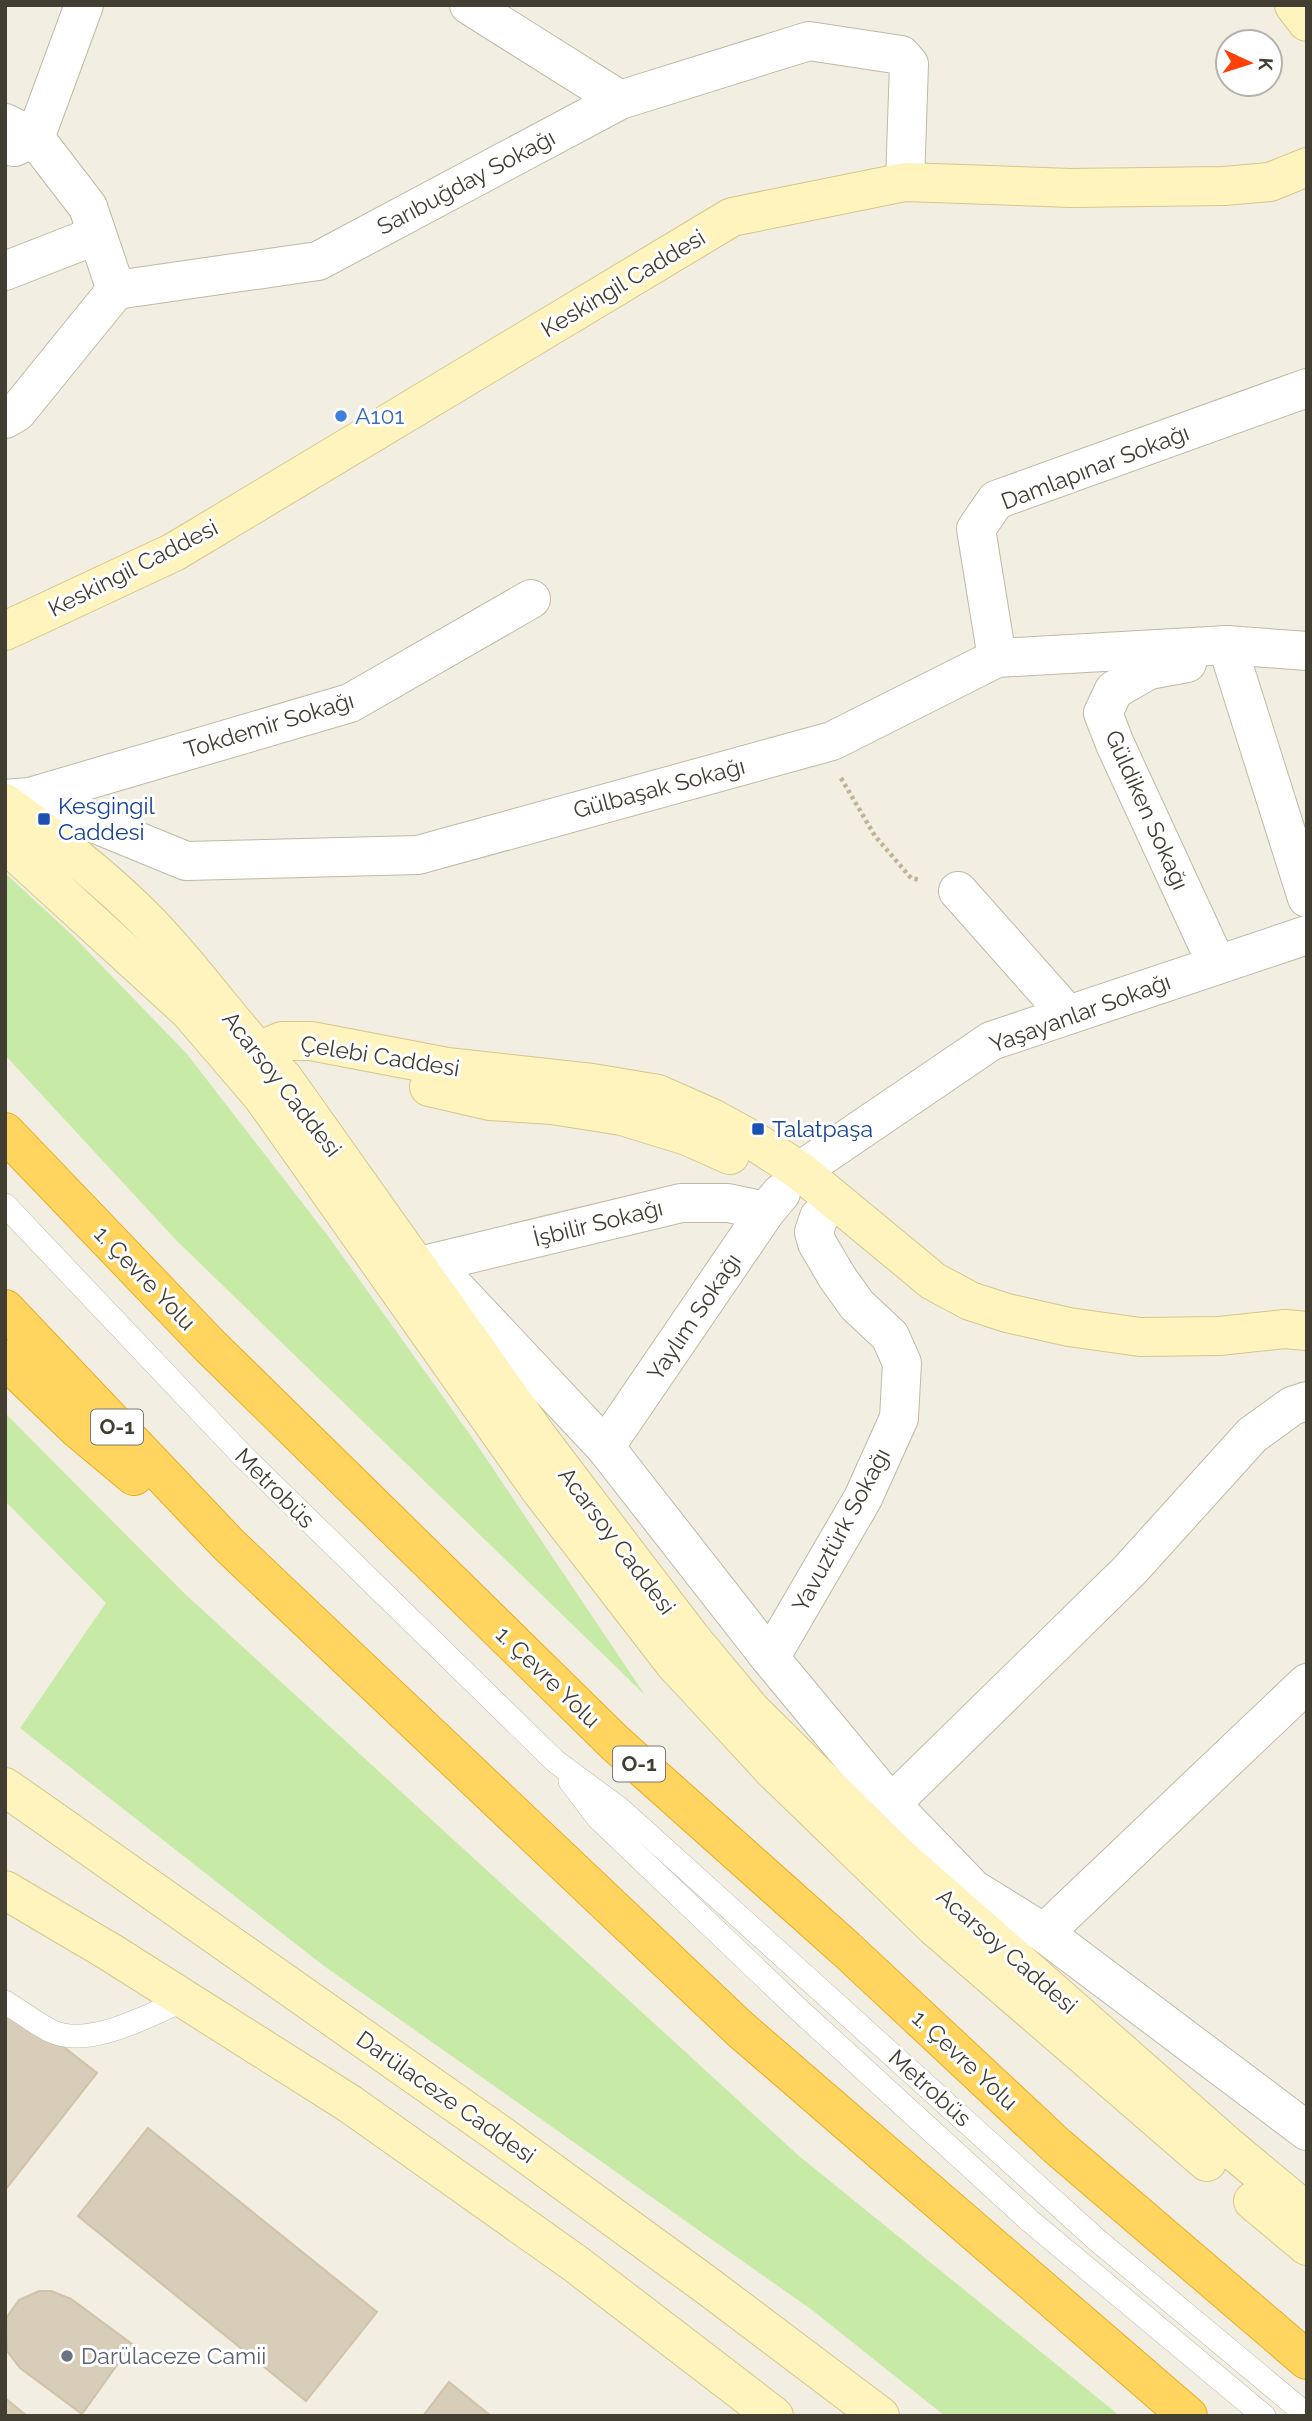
<svg xmlns="http://www.w3.org/2000/svg" width="1312" height="2421" font-family="Raleway,sans-serif">
<style>
.green{fill:#c7eaa6}
.building{fill:#d7cdb9;stroke:#cfc3a9;stroke-width:2}
.lines{fill:none;stroke-linecap:round;stroke-linejoin:round}
.lane-casing{stroke:#c0b9a6;stroke-width:24}
.street-casing{stroke:#c0b9a6;stroke-width:40}
.secondary-casing{stroke:#d5c78d;stroke-width:40}
.highway-casing{stroke:#e8ad25;stroke-width:40}
.path{stroke:#c1b494;stroke-width:4.5;stroke-dasharray:3.5 3.5;stroke-linecap:butt}
.lane{stroke:#fff;stroke-width:23}
.street{stroke:#fff;stroke-width:38}
.secondary{stroke:#fff4be;stroke-width:38}
.highway{stroke:#ffd55f;stroke-width:38}
.shop-dot{fill:#3f7fe0;stroke:#fff;stroke-width:2.5}
.transit-dot{fill:#1a4fb4;stroke:#fff;stroke-width:2.5}
.worship-dot{fill:#6b7280;stroke:#fff;stroke-width:2.5}
.labels{text-anchor:middle;stroke-width:6;stroke-linejoin:round;paint-order:stroke}
.shield{fill:#fff;stroke:#7b7870;stroke-width:2}
.shield-label{font-size:21px;font-weight:bold;fill:#433e32}
.street-label{font-size:23px;fill:#433e32;stroke:#fff}
.shop-label{font-size:23px;fill:#366cbe;stroke:#fff;text-anchor:start}
.transit-label{font-size:23px;fill:#164399;stroke:#fff;text-anchor:start}
.worship-label{font-size:23px;fill:#5b616d;stroke:#fff;text-anchor:start}
</style>
<rect width="100%" height="100%" fill="#f2eee1"/>
<g class="green">
<path d="M5 873 72 935 187 1054 331 1240 473 1439 645 1695 176 1240 5 1055Z"/>
<path d="M5 1413 185 1594 799 2156 1120 2416H945L812 2310 324 1966 20 1728 106 1603 5 1501Z"/>
</g>
<g class="building">
<path d="M5 2001 97 2073 5 2190Z"/>
<path d="M148 2128 377 2312 306 2401 78 2216Z"/>
<path d="M39 2291H51L71 2299 132 2344 82 2414 20 2368 7 2351 6 2318 19 2300Z"/>
<path d="M449 2382 491 2416H423Z"/>
<path d="M5 2398 27 2416H5Z"/>
</g>
<g class="lines">
<g class="lane-casing">
<g id="lane">
<path d="M5 1205 242 1455 555 1761 620 1809 1097 2240 1307 2415"/>
<path d="M570 1781 598 1818 797 2008 1030 2221 1264 2416"/>
<path d="M5 2002C20 2011 35 2023 51 2031 89 2049 149 2015 184 2000"/>
</g>
</g>
<g class="street-casing">
<g id="street">
<path d="M469 5 620 100"/>
<path d="M5 123 35 138 88 207 116 290 17 412 5 419"/>
<path d="M14 147 35 138 84 5"/>
<path d="M5 271 97 235"/>
<path d="M116 290 318 261 620 100 809 41 901 55 909 64 905 182"/>
<path d="M1227 645 1307 898"/>
<path d="M997 658 976 529 996 500 1307 388"/>
<path d="M1187 663 1149 670 1114 690 1103 713 1115 744 1217 965"/>
<path d="M30 797 350 703 531 599"/>
<path d="M5 799 30 797 186 861 418 855 832 741 997 658 1227 645 1307 651"/>
<path d="M958 891 1068 1015"/>
<path d="M800 1171 991 1041 1307 935"/>
<path d="M766 1211 728 1203H681L432 1263 605 1447 770 1658 891 1804 1129 1571 1252 1435 1292 1406 1307 1401"/>
<path d="M605 1447 766 1211 781 1193"/>
<path d="M770 1658 863 1498 899 1418 902 1363 890 1336 857 1305 837 1277 817 1243 814 1232 819 1217"/>
<path d="M891 1804 973 1889 1044 1933 1307 2131"/>
<path d="M1044 1933 1307 1683"/>
</g>
</g>
<g class="secondary-casing">
<g id="secondary">
<path d="M1294 5 1307 22"/>
<path d="M5 631 174 552 732 217 905 182 1071 188 1224 186 1270 182 1307 167"/>
<path d="M5 803C55 840 105 878 148 922 197 972 235 1030 284 1079L540 1440 691 1638 751 1710 895 1853 1230 2148 1307 2212"/>
<path d="M5 843 189 1011 262 1096 541 1491 674 1663 773 1770 935 1927 1207 2162"/>
<path d="M235 1061 282 1041H311L447 1067 592 1083 658 1094 712 1118 754 1141 800 1171 933 1281 970 1301 1007 1313 1069 1327 1140 1337 1219 1336 1285 1329 1307 1331"/>
<path d="M429 1087 490 1101 552 1105 622 1116 687 1136 730 1155"/>
<path d="M5 1787 495 2131 709 2287 880 2416"/>
<path d="M5 1890 110 1952 350 2104 576 2264 774 2416"/>
<path d="M1253 2201 1307 2246"/>
</g>
</g>
<g class="highway-casing">
<g id="highway">
<path d="M5 1132 209 1345 615 1743 846 1949 1057 2146 1307 2360"/>
<path d="M5 1309 229 1545 740 2029 1188 2416"/>
<path d="M5 1359 79 1430 134 1476"/>
</g>
</g>
<path class="path" d="M841 778 875 836 911 878 920 880"/>
<use href="#lane" class="lane"/>
<use href="#street" class="street"/>
<use href="#secondary" class="secondary"/>
<use href="#highway" class="highway"/>
</g>
<circle class="shop-dot" cx="341" cy="416" r="7"/>
<g class="transit-dot">
<rect x="37" y="812" width="14" height="14" rx="3.5"/>
<rect x="751" y="1122" width="14" height="14" rx="3.5"/>
</g>
<circle class="worship-dot" cx="67" cy="2356" r="7"/>
<g class="labels">
<g class="shield">
<rect x="91" y="1409.5" width="52" height="35" rx="5"/>
<rect x="613" y="1746.5" width="52" height="35" rx="5"/>
</g>
<g class="shield-label">
<text x="117" y="1434">O-1</text>
<text x="639" y="1771">O-1</text>
</g>
<g class="street-label">
<text transform="translate(466 182) rotate(-28)" y="8">Sarıbuğday Sokağı</text>
<text transform="translate(623 283) rotate(-31)" y="8">Keskingil Caddesi</text>
<text transform="translate(1095 467) rotate(-21)" y="8">Damlapınar Sokağı</text>
<text transform="translate(133 568) rotate(-27)" y="8">Keskingil Caddesi</text>
<text transform="translate(269 725) rotate(-17)" y="8">Tokdemir Sokağı</text>
<text transform="translate(659 788) rotate(-15)" y="8">Gülbaşak Sokağı</text>
<text transform="translate(1147 810) rotate(66)" y="8">Güldiken Sokağı</text>
<text transform="translate(1080 1013) rotate(-20)" y="8">Yaşayanlar Sokağı</text>
<text transform="translate(380 1056) rotate(9)" y="8">Çelebi Caddesi</text>
<text transform="translate(282 1084) rotate(52)" y="8">Acarsoy Caddesi</text>
<text transform="translate(598 1223) rotate(-14)" y="8">İşbilir Sokağı</text>
<text transform="translate(145 1278) rotate(46)" y="8">1. Çevre Yolu</text>
<text transform="translate(694 1317) rotate(-56)" y="8">Yaylım Sokağı</text>
<text transform="translate(275 1488) rotate(45)" y="8">Metrobüs</text>
<text transform="translate(841 1530) rotate(-62)" y="8">Yavuztürk Sokağı</text>
<text transform="translate(617 1541) rotate(53)" y="8">Acarsoy Caddesi</text>
<text transform="translate(548 1677) rotate(44)" y="8">1. Çevre Yolu</text>
<text transform="translate(1007 1951) rotate(41)" y="8">Acarsoy Caddesi</text>
<text transform="translate(965 2060) rotate(43)" y="8">1. Çevre Yolu</text>
<text transform="translate(930 2088) rotate(42)" y="8">Metrobüs</text>
<text transform="translate(446 2097) rotate(35)" y="8">Darülaceze Caddesi</text>
</g>
<g class="shop-label">
<text x="355" y="424">A101</text>
</g>
<g class="transit-label">
<text x="58" y="814">Kesgingil<tspan x="58" dy="26">Caddesi</tspan></text>
<text x="772" y="1137">Talatpaşa</text>
</g>
<g class="worship-label">
<text x="81" y="2364">Darülaceze Camii</text>
</g>
</g>
<rect width="1312" height="2421" fill="none" stroke="#433e32" stroke-width="14"/>
<g transform="translate(1249 63) rotate(94)"><circle r="33" fill="#ffffff" stroke="#b4b2ad" stroke-width="2"/>
<path d="M0-5L12 26L0 18L-12 26Z" fill="#ff400b"/>
<text y="-10" font-size="19" font-weight="bold" text-anchor="middle" fill="#433e32">K</text>
</g>
</svg>
